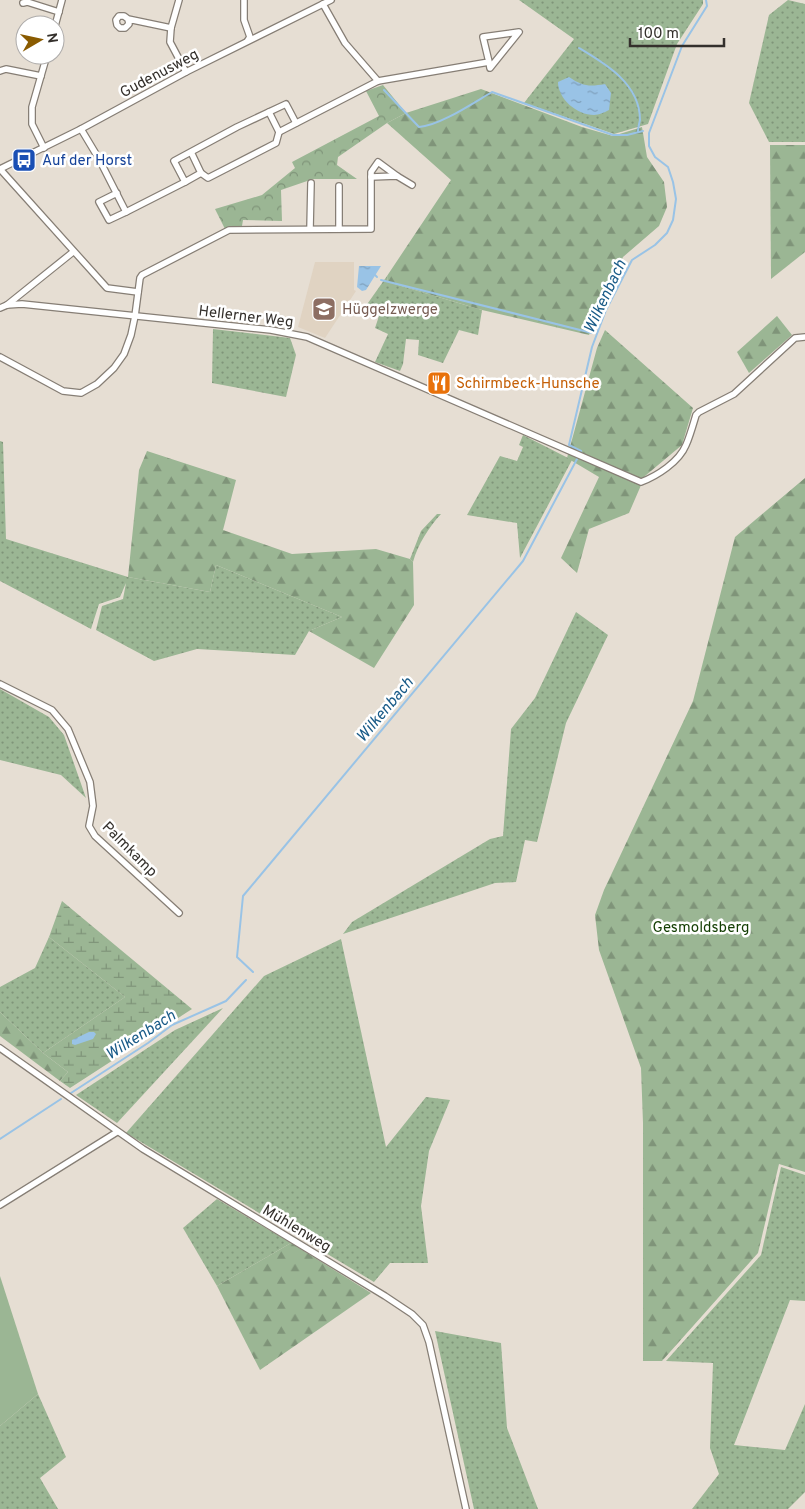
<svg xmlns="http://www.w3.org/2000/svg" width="805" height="1509" font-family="Overpass,sans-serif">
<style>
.built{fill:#e0d3c2}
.grass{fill:url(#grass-dots)}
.forest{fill:url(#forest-firs)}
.wetland{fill:url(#wetland-marsh)}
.park{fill:url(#park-crowns)}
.pitch{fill:#9bb694}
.water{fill:url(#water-ripples)}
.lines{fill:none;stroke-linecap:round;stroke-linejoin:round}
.stream{stroke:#99c3e6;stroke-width:2}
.street-casing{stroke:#867e75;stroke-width:8}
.street{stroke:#fff;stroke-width:5.5}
.labels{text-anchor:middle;stroke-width:5;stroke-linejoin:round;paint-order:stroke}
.street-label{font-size:15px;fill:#34302c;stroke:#fff}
.transit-label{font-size:15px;fill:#164399;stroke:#fff;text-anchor:start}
.education-label{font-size:15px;fill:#785e54;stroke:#fff;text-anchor:start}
.food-label{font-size:15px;fill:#c56008;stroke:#fff;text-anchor:start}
.park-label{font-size:15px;fill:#133e03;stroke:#fff}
.water-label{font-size:16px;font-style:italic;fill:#195b88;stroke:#fff}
</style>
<defs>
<pattern id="grass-dots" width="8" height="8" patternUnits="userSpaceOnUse" patternTransform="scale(1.25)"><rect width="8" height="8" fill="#9bb694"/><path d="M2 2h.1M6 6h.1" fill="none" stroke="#7f9479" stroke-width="1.8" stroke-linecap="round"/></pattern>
<pattern id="forest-firs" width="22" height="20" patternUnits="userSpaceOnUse" patternTransform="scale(1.25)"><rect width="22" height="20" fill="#9bb694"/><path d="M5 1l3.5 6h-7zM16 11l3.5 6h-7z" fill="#7f9479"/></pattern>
<pattern id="wetland-marsh" width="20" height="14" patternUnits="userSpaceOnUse" patternTransform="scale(1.25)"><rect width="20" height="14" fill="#9bb694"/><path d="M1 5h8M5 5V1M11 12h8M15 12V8" fill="none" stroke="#7f9479"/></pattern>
<pattern id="park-crowns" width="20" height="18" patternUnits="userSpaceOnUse" patternTransform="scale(1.25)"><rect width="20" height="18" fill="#9bb694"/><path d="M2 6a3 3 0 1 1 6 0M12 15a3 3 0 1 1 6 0" fill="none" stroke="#7f9479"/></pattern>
<pattern id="water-ripples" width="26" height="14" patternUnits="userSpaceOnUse" patternTransform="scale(1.25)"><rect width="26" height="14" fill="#99c3e6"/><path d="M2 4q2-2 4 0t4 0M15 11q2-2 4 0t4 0" fill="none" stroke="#7e9fbb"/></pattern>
</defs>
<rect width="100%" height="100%" fill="#e6ded3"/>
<path class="built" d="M315 262H354V290L356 291 325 338 298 327Z"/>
<g class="grass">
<path d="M519 0H703V4L677 44 648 124 614 134 524 103 574 39Z"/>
<path d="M788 0 805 4V142H769L749 103 769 15Z"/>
<path d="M387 276 388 282 482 310 478 335 459 330 443 363 418 355 419 340 406 339 403 364 400 371 375 362 388 334 375 328 379 316 363 310Z"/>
<path d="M213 329 290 338 296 355 286 397 212 383Z"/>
<path d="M523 435 572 460 520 558 517 523 467 515 500 456 517 461 523 447 519 445Z"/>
<path d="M0 441 3 442 6 539 128 577 210 592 216 565 342 617 309 631 295 655 197 649 154 661 96 630 102 606 123 599 126 583 120 597 99 604 91 629 0 581Z"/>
<path d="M437 514H441C429 527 418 544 413 562L410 559 421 531Z"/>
<path d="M576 612 608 635 566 723 537 842 525 840 516 882 495 883 343 934 352 922 490 839 503 836 511 729 535 698Z"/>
<path d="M0 689 49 717 64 735 86 798 61 775 0 760Z"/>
<path d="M49 937 125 997 43 1053 0 1012V987L35 968Z"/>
<path d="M341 939 386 1147 426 1097 450 1100 429 1151 421 1206 428 1263H390L374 1282 126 1133 264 976Z"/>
<path d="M223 1008 117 1123 76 1095 175 1030Z"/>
<path d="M781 1167 805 1175V1301L790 1300 734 1445 785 1450 805 1404V1492L788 1509H692L719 1474 710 1448 713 1363 666 1361 761 1255Z"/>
<path d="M217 1199 291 1243 217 1286 183 1228Z"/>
<path d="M435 1331 501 1343 507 1428 538 1509H474Z"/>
<path d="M38 1394 66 1457 40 1478 58 1509H0V1426Z"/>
</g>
<g class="forest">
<path d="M481 89 582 127 613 136 642 127 647 157 664 182 667 207 659 226 623 257 589 335 482 310 388 282 387 276 451 180 387 123 406 113Z"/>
<path d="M770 145H805V252L771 279Z"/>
<path d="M777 316 792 335 749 373 737 352Z"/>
<path d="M605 330 693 408 682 445 645 476 629 513 589 529 577 573 561 558 599 477 567 458 597 348Z"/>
<path d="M147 451 236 480 223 530 292 554 376 549 410 559 413 562 414 605 374 668 309 631 342 617 216 565 210 592 128 577 139 470Z"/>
<path d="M805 478V1172L779 1164 758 1253 662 1361H643V1123L641 1068 599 950 595 915 604 890 693 701 735 537Z"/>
<path d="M0 1012 43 1053 68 1072 60 1081 0 1036Z"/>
<path d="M291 1243 371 1293 260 1370 217 1286Z"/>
</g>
<path class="wetland" d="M62 901 192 1009 70 1088 60 1081 68 1072 43 1053 125 997 49 937Z"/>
<path class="park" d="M383 85 406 113 387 123 338 157 337 165 357 179H313L281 190 282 221 243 220 242 226H230L225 229 215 209 262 195 295 168 292 162 379 116 366 91Z"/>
<path class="pitch" d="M0 1276 38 1394 0 1426Z"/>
<g class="water">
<path d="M569 77C582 86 589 87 605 84L611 93 609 110C605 112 599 115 594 115 577 115 558 99 558 82Z"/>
<path d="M359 266H381L366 290 362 291 357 287Z"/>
<path d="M89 1032H94L96 1034 93 1039 75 1045 72 1044V1040Z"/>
</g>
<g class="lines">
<g class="stream">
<path d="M579 48C606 64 640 84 640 120 639 124 638 128 638 132"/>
<path d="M384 90 419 127C439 126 473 103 492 92L613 135H627L643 131"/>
<path d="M375 275 377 277"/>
<path d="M381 280 592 333"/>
<path d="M581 451 569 445 592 347 606 310 632 260 655 245 667 233 673 220 676 199 673 182 668 167 655 157 649 146V133L682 46 707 6 706 0"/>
<path d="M253 972 237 957 243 896 523 561 577 459"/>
<path d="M71 1093 148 1043 172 1025 226 1001 246 980"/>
<path d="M0 1139 61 1099"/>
</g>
<g class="street-casing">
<g id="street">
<path d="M179 0 171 28 170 42 186 72"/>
<path d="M244 0V20L250 37 248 40"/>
<path d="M23 3 27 2 59 12"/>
<path d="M323 4 345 43 378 81"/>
<path d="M128 19 124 16H119L116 20 117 25 120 28H125L129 24 128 19 171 28"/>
<path d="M55 26 62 0"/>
<path d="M0 71 6 69 41 76"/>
<path d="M81 129 99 159 126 212 109 220 99 202 117 193"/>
<path d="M279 132 378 81 489 62 490 68 519 32 483 37 489 62"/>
<path d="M44 148 32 124V107L47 55"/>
<path d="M191 152 201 173 185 182 174 161 237 127 286 104 296 123"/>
<path d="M0 169 81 129 186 72 331 0"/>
<path d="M0 169 107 288 138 292"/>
<path d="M201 173 208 178 276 143 279 132 269 112"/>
<path d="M371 177 397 176 412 185"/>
<path d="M339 186V229"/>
<path d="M126 212 185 182"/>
<path d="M310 229 311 183"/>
<path d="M7 305 73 252"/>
<path d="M0 308 7 305 22 304 271 330 307 337 641 482C657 476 679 462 686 445 690 436 693 425 696 415L699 412 734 394 795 338 805 337"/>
<path d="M0 357 63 391 81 393 97 384 114 368 124 354 131 335 135 316 140 278 142 275 229 230 371 229V172L378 162 397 176"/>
<path d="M0 684 52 710 68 729 90 782 93 806 89 826 95 836 179 913"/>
<path d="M0 1048 143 1149 385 1296 412 1314 423 1325 429 1342 466 1509"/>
<path d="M0 1205 117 1132"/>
</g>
</g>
<use href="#street" class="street"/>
</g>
<defs>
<g id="bus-square" transform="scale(1.25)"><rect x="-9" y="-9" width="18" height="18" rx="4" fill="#1a4fb4" stroke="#fff"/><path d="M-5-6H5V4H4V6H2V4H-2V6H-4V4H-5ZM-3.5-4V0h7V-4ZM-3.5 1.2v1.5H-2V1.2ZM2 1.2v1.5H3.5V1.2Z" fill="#fff"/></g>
<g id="school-square" transform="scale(1.25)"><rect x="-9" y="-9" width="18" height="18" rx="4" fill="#8d6e63" stroke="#fff"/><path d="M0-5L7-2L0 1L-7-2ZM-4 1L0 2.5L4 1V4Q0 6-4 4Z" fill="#fff"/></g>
<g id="restaurant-square" transform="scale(1.25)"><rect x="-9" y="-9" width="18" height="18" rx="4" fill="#e8710a" stroke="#fff"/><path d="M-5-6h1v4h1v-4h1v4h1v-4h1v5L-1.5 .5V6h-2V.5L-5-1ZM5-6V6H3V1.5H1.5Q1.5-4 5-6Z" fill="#fff"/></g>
</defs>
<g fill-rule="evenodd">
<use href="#bus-square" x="24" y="160"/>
<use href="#school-square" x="324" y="309"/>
<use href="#restaurant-square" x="439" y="383"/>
</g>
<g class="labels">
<g class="street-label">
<text transform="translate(159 73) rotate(-28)" y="5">Gudenusweg</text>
<text transform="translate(246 316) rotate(7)" y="5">Hellerner Weg</text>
<text transform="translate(130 849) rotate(45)" y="5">Palmkamp</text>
<text transform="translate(297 1228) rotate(31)" y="5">Mühlenweg</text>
</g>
<g class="transit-label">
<text x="42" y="165">Auf der Horst</text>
</g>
<g class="education-label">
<text x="342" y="314">Hüggelzwerge</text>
</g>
<g class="food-label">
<text x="456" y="388">Schirmbeck-Hunsche</text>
</g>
<g class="park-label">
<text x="701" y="932">Gesmoldsberg</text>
</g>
<g class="water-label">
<text transform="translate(604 296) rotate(-65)" y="6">Wilkenbach</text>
<text transform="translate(384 709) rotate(-50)" y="6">Wilkenbach</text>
<text transform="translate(140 1034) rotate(-32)" y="6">Wilkenbach</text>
</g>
</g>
<g transform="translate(40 40) rotate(81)"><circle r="24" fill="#ffffff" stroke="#aeacab"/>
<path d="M0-4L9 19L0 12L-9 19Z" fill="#8a5b00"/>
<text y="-8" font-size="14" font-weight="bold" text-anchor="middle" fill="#34302c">N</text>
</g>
<path d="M630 38v8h94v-8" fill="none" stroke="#34302c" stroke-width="2.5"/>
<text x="638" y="38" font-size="15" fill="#34302c" stroke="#ffffff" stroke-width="4" paint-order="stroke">100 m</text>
</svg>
